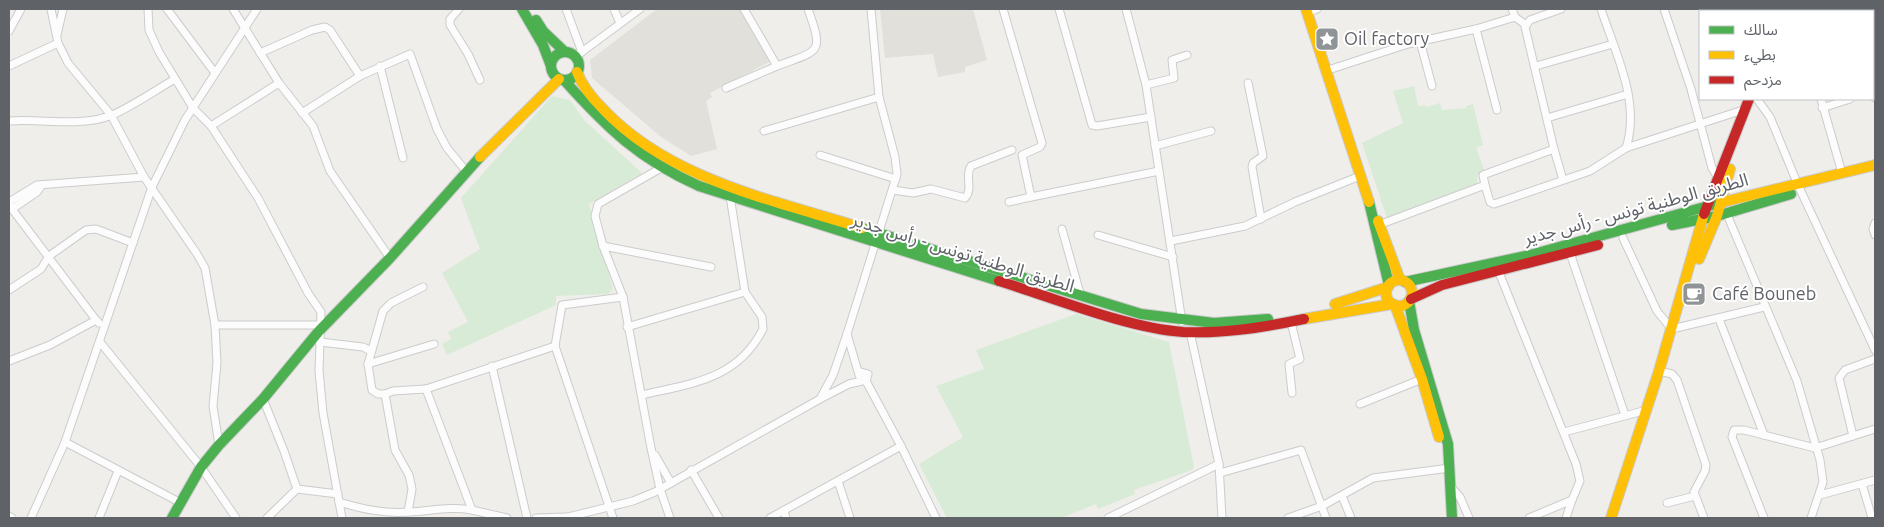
<svg xmlns="http://www.w3.org/2000/svg" width="1884" height="527" font-family="Ubuntu,'Noto Sans Arabic',sans-serif">
<style>
.education{fill:#e2e0da}
.green{fill:#d8ebd6}
.lines{fill:none;stroke-linecap:round;stroke-linejoin:round}
.street-casing{stroke:#cbcccc;stroke-width:9}
.fast-casing{stroke:#cacacb;stroke-width:12}
.slow-casing{stroke:#cacacb;stroke-width:12}
.jam-casing{stroke:#cacacb;stroke-width:12}
.street{stroke:#fdfcfc;stroke-width:7}
.fast{stroke:#4caf50;stroke-width:10}
.slow{stroke:#ffc107;stroke-width:10}
.jam{stroke:#c62828;stroke-width:10}
.labels{text-anchor:middle;stroke-width:4;stroke-linejoin:round;paint-order:stroke}
.poi-label{font-size:18px;fill:#5f6368;stroke:#fff;text-anchor:start}
.street-label{font-size:18px;fill:#5f6368;stroke:#fff}
</style>
<rect width="100%" height="100%" fill="#efeeea"/>
<g class="education">
<path d="M657 9H740L771 61 710 93 712 97 706 101 717 149 691 156 661 137 592 78 590 60Z"/>
<path d="M880 9H973L987 60 965 67V72L938 77 933 54 885 58Z"/>
</g>
<g class="green">
<path d="M1414 86 1418 106 1425 105 1427 107 1440 103 1442 110 1466 108V106L1473 104 1483 145 1476 148 1485 172 1478 175 1476 184 1387 218 1362 143 1403 123 1393 91Z"/>
<path d="M552 96 570 100 585 121 642 173 589 204 613 289 608 294 556 296V305L447 355 442 344 451 339 448 332 468 322 442 273 480 249 461 198Z"/>
<path d="M1076 314 1169 342 1194 467 1192 470 1134 490 1135 494 1098 509 1096 504 1061 518H947L919 464 963 437 936 386 984 369 976 350Z"/>
</g>
<g class="lines">
<g class="street-casing">
<g id="street">
<path d="M51 9 58 43 68 63 111 115 144 177 197 254 205 268 215 325 217 363 213 406 219 445"/>
<path d="M148 9 149 30 159 52 193 108 211 126 258 198 308 293 321 312 319 371 323 413 342 518"/>
<path d="M167 9 215 73"/>
<path d="M233 9 279 83 313 126 330 171 390 258"/>
<path d="M459 9 450 19V25L468 54 480 80"/>
<path d="M566 9 582 52"/>
<path d="M614 9 620 23"/>
<path d="M1003 9 1042 143 1040 147 1022 155 1031 197 1009 202"/>
<path d="M1059 9 1092 125 1097 126 1151 117"/>
<path d="M1126 9 1146 85 1182 322"/>
<path d="M1512 9 1515 17"/>
<path d="M1601 9C1615 52 1641 102 1626 148L1746 109"/>
<path d="M1664 9 1691 89 1712 168 1719 179"/>
<path d="M1730 9 1731 11"/>
<path d="M1793 9 1795 11"/>
<path d="M1870 9 1871 11"/>
<path d="M1307 13 1317 9"/>
<path d="M1873 20 1875 32"/>
<path d="M1476 29 1497 110"/>
<path d="M9 31 21 9"/>
<path d="M57 35 63 9"/>
<path d="M1873 40 1875 39"/>
<path d="M1420 41 1432 86"/>
<path d="M260 53 312 30 325 27 330 30 360 76"/>
<path d="M575 57 640 9"/>
<path d="M9 66 58 43"/>
<path d="M380 66 403 158"/>
<path d="M777 66C820 50 824 54 808 9"/>
<path d="M1536 66 1613 44"/>
<path d="M1325 71 1408 44 1476 29 1515 17 1526 25"/>
<path d="M1248 83 1263 156 1253 163 1252 167 1261 219"/>
<path d="M1146 85 1174 78 1172 60 1187 55"/>
<path d="M726 88 777 66 744 9"/>
<path d="M1873 92 1875 98"/>
<path d="M1757 99 1770 117 1798 185 1875 350"/>
<path d="M1821 99 1842 173"/>
<path d="M1822 108 1850 99"/>
<path d="M302 113 360 76 410 54 437 129 447 148 466 171"/>
<path d="M1547 118 1628 94"/>
<path d="M9 121C42 118 80 128 112 115 133 106 154 91 175 79"/>
<path d="M211 126 279 83"/>
<path d="M764 131 879 97"/>
<path d="M1155 146 1211 131"/>
<path d="M1554 149 1525 27 1530 20 1561 9"/>
<path d="M820 155 896 179"/>
<path d="M661 168 598 204 595 216 603 246 623 297 651 448 660 489 670 518"/>
<path d="M1485 185 1483 175 1554 149 1563 180"/>
<path d="M893 190 913 193 931 189 965 198C974 188 964 177 971 166L1012 150"/>
<path d="M1031 197 1159 171"/>
<path d="M9 202 37 185 144 177"/>
<path d="M9 205 96 320"/>
<path d="M12 209 37 192 42 185"/>
<path d="M1726 212 1797 381 1820 460 1823 482 1811 518"/>
<path d="M1875 223 1873 229 1875 235"/>
<path d="M1376 226 1485 185 1490 202 1494 204 1590 171 1626 148"/>
<path d="M1062 229 1081 297"/>
<path d="M1098 235 1173 257"/>
<path d="M1623 238 1657 311 1670 327 1676 328 1764 307"/>
<path d="M1171 241 1245 226 1295 202 1360 176"/>
<path d="M603 246 711 267"/>
<path d="M1570 253 1625 415"/>
<path d="M1498 270 1576 464 1580 481 1572 500"/>
<path d="M423 287 391 303 383 311 368 364 434 344"/>
<path d="M9 290 41 269 49 256 86 230 96 229 133 243"/>
<path d="M1719 319 1764 435"/>
<path d="M1291 322 1300 359 1289 364 1292 393"/>
<path d="M215 325H319"/>
<path d="M627 327 745 292"/>
<path d="M1190 332 1219 464 1222 518"/>
<path d="M847 334 859 375"/>
<path d="M100 342 201 467 236 518"/>
<path d="M320 342 363 347 371 351"/>
<path d="M9 361 50 345 96 320 99 323"/>
<path d="M368 364 372 390 378 394H385L395 450 409 475 412 489 408 512"/>
<path d="M492 366 527 518"/>
<path d="M1659 371 1672 374 1677 380 1706 465 1705 471 1694 492 1704 518"/>
<path d="M866 381 868 374 861 372 860 380 866 381 901 446 936 518"/>
<path d="M385 394 393 391 426 389"/>
<path d="M642 395C692 383 737 380 763 329L762 317 745 292 730 196"/>
<path d="M263 399 284 451 297 489"/>
<path d="M820 399 849 384 862 381"/>
<path d="M1360 404 1422 379"/>
<path d="M1564 432 1647 410"/>
<path d="M1853 436 1839 378 1845 370 1875 359"/>
<path d="M65 442 181 503"/>
<path d="M655 455 671 483"/>
<path d="M691 470 719 518"/>
<path d="M1220 473 1301 450 1326 518"/>
<path d="M838 481 850 518"/>
<path d="M1862 484 1872 518"/>
<path d="M1451 487 1460 497 1469 518"/>
<path d="M1820 495 1875 480"/>
<path d="M1342 496 1351 518"/>
<path d="M339 502C363 509 384 514 409 512 431 511 450 506 472 510"/>
<path d="M1667 503 1695 496"/>
<path d="M784 511 786 518"/>
<path d="M9 516 12 518"/>
<path d="M31 518 65 442 152 187 185 120 257 9"/>
<path d="M99 518 118 471"/>
<path d="M267 518 297 489 338 494"/>
<path d="M507 518 472 510 426 389 555 346"/>
<path d="M536 518 566 517"/>
<path d="M564 518 633 501 655 492 820 399 833 375 847 334 897 174 895 157 879 97 871 9"/>
<path d="M613 518 555 346 562 305 623 297"/>
<path d="M770 518 901 446"/>
<path d="M1108 518 1219 464"/>
<path d="M1288 518 1322 506 1373 478 1450 468"/>
<path d="M1529 518 1572 500 1566 518"/>
<path d="M1764 518 1732 437 1734 430H1744L1815 448 1875 429"/>
</g>
</g>
<g class="fast-casing">
<g id="fast">
<path d="M522 9 543 45 551 66"/>
<path d="M536 20 543 31 565 52"/>
<circle cx="565" cy="66" r="14"/>
<path d="M564 80C607 128 639 159 699 186L999 281"/>
<path d="M1369 202 1389 285"/>
<path d="M1672 225 1717 216 1791 194"/>
<path d="M862 228 1141 314 1214 323 1268 319"/>
<path d="M1405 282 1530 255 1723 202"/>
<path d="M1409 301 1414 330 1448 444 1452 518"/>
<path d="M172 518 201 467 219 445 263 399 319 331 390 258 480 157"/>
</g>
</g>
<g class="slow-casing">
<g id="slow">
<path d="M1306 9 1369 202"/>
<path d="M577 72C582 86 592 98 603 109 670 180 773 200 862 228"/>
<path d="M480 157 559 79"/>
<path d="M1723 202 1875 165"/>
<path d="M1378 221 1400 280"/>
<path d="M1699 259 1717 216 1730 169"/>
<circle cx="1399" cy="293" r="13"/>
<path d="M1335 304 1388 287"/>
<path d="M1395 305 1422 379 1439 437"/>
<path d="M1304 319 1392 304"/>
<path d="M1611 518 1659 371 1704 214"/>
</g>
</g>
<g class="jam-casing">
<g id="jam">
<path d="M1781 11 1782 9"/>
<path d="M1704 214 1749 99"/>
<path d="M999 281C1054 298 1127 328 1183 332 1224 334 1265 327 1304 319"/>
<path d="M1411 299 1442 285 1598 245"/>
</g>
</g>
<use href="#street" class="street"/>
<use href="#fast" class="fast"/>
<use href="#slow" class="slow"/>
<use href="#jam" class="jam"/>
</g>
<defs>
<g id="sight-square" transform="scale(1.25)"><rect x="-9" y="-9" width="18" height="18" rx="4" fill="#919496" stroke="#fff"/><path d="M0-6L1.8-2.2L6-1.7L2.9 1.2L3.7 5.4L0 3.3L-3.7 5.4L-2.9 1.2L-6-1.7L-1.8-2.2Z" fill="#fff"/></g>
<g id="cafe-square" transform="scale(1.25)"><rect x="-9" y="-9" width="18" height="18" rx="4" fill="#919496" stroke="#fff"/><path d="M-5.5-4.5H6V0H3Q3 3.5 0 3.5H-2.5Q-5.5 3.5-5.5 0ZM3-3.2v2h1.7v-2ZM-6 4.5H4V6H-6Z" fill="#fff"/></g>
</defs>
<g fill-rule="evenodd">
<use href="#sight-square" x="1327" y="39"/>
<use href="#cafe-square" x="1694" y="294"/>
</g>
<g class="labels">
<g class="poi-label">
<text x="1344" y="45">Oil factory</text>
<text x="1712" y="300">Café Bouneb</text>
</g>
<g class="street-label">
<text transform="translate(1636 209) rotate(-15)" y="6">الطريق الوطنية تونس - رأس جدير</text>
<text transform="translate(963 253) rotate(17)" y="6">الطريق الوطنية تونس - رأس جدير</text>
</g>
</g>
<rect width="1884" height="527" fill="none" stroke="#5f6368" stroke-width="20"/>
<rect x="1699" y="10" width="175" height="90" fill="#ffffff" stroke="#bfc1c3"/>
<rect x="1709" y="26" width="25" height="8" fill="#4caf50" stroke="#bfc1c3"/>
<text x="1744" y="35" font-size="15" fill="#5f6368">سالك</text>
<rect x="1709" y="51" width="25" height="8" fill="#ffc107" stroke="#bfc1c3"/>
<text x="1744" y="60" font-size="15" fill="#5f6368">بطيء</text>
<rect x="1709" y="76" width="25" height="8" fill="#c62828" stroke="#bfc1c3"/>
<text x="1744" y="85" font-size="15" fill="#5f6368">مزدحم</text>
</svg>
